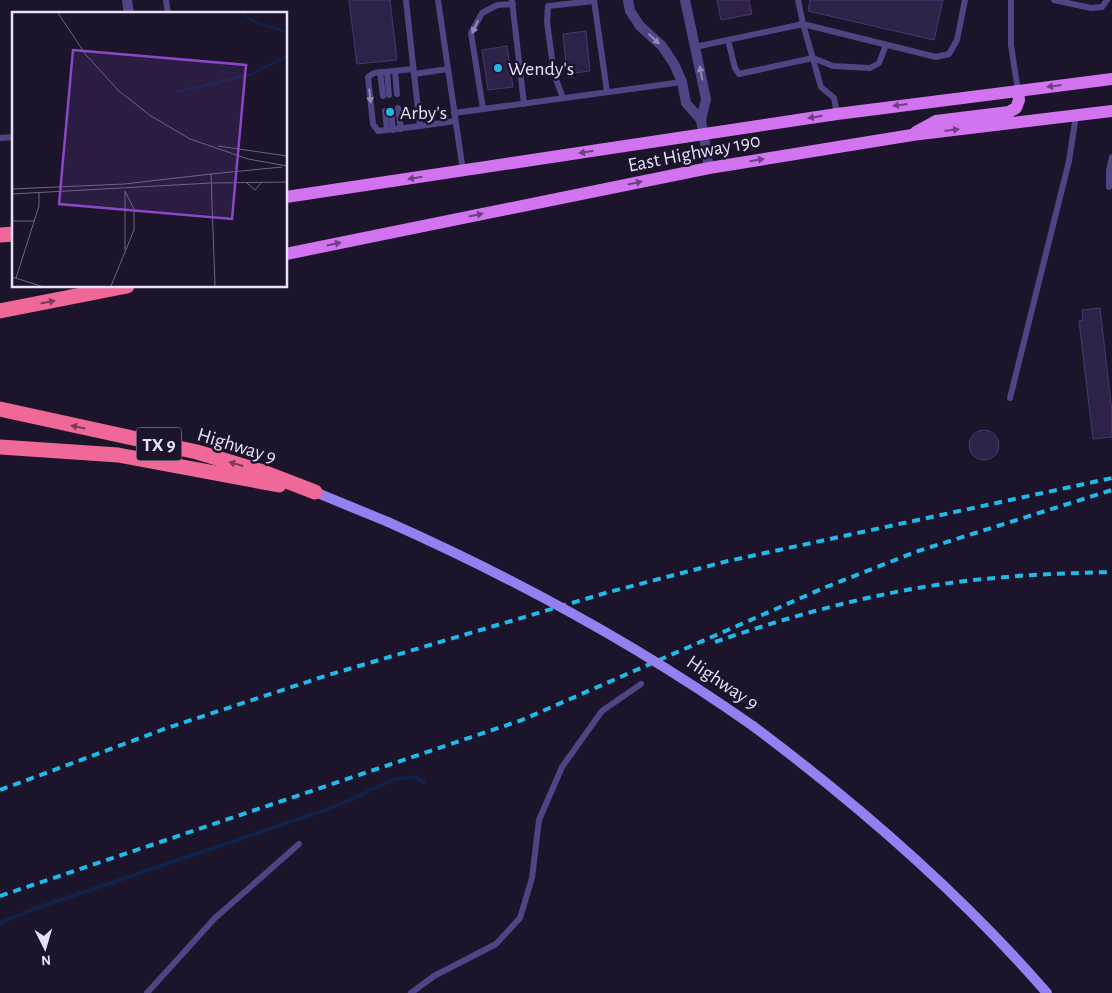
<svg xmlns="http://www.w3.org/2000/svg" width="1112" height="993" font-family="'Alegreya Sans',sans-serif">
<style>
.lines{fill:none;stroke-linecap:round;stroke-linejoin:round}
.stream{stroke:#132048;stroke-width:4}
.building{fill:#2f2249;stroke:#4a3772}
.lane{stroke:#4f4484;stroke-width:6}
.street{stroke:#4f4484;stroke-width:10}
.secondary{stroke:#9381f2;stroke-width:10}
.primary{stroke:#d273f0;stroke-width:12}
.highway{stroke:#ef6897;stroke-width:15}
.rail{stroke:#21b9e7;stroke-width:4;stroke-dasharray:8 6;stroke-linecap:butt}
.secondary-bridge{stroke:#9381f2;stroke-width:10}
.oneway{fill:#938aba}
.oneway2{fill:#6d3f83}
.oneway3{fill:#7a3a5b}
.poi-dot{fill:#21b9e7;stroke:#1b142a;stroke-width:2}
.labels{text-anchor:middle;stroke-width:5;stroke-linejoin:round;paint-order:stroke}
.shield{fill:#1b142a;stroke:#aaa3bd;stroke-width:1}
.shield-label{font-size:19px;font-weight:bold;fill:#e7e0fc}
.poi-label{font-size:20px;fill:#e7e0fc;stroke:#1b142a;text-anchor:start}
.street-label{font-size:20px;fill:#e7e0fc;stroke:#1b142a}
.inset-river{fill:none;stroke:#132048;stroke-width:2.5}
.inset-road{fill:none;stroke:#6d667e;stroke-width:1}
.view{fill:#8b47c8;fill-opacity:0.15;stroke:#8b47c8;stroke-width:2.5}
.inset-edge{fill:none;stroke:#e7e0fc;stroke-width:2.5}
</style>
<rect width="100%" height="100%" fill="#1b142a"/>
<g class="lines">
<path class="stream" d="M0 923 31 910 334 807 395 779 416 777 424 782"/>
</g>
<g class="building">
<path d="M349 0H390L397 60 357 64Z"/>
<path d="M717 0H749L752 14 721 20Z"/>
<path d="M810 0H943L934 40 808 11Z"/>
<path d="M586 31 590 71 567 74 563 34Z"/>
<path d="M507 46 513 87 488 90 482 50Z"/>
<path d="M1100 308 1112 412V437L1093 439 1079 321 1083 320 1082 310Z"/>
<circle cx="984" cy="445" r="15"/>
</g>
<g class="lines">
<g class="lane">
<path d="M166 0 168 14"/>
<path d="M406 0 414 74 448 69"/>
<path d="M438 0 463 171"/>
<path d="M594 0 607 92"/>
<path d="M798 0 803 24 936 57 949 54 957 40 965 0"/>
<path d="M1011 0V45L1018 91"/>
<path d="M1054 0 1091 8 1102 7 1107 0"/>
<path d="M512 1 524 104"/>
<path d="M728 40 735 68 739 74 813 58 833 66 870 68 879 63 886 45"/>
<path d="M695 47 803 24 821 87 834 98 837 114"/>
<path d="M413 69 374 73 368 77 373 124 378 131 420 126"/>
<path d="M395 71 397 94"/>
<path d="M380 72 383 96"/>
<path d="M387 72 389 95"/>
<path d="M414 74 420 126 455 121"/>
<path d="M563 98 554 74 547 22 548 6 594 1"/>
<path d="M398 108 401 129"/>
<path d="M391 109 393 130"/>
<path d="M483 109 471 33 482 13 497 5 513 4"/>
<path d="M385 111 387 130"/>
<path d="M454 113 682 82"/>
<path d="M0 138 14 137"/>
<path d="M1109 187V171L1112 157"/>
<path d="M1010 398 1069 161 1076 115"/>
<path d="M147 993 215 918 299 844"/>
<path d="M411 993 434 976 496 944 520 918 532 878 539 820 562 767 602 711 641 684"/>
</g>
<g class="street">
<path d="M127 0 129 14"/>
<path d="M628 0 630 11 640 26 662 46 674 64 682 82 686 103 701 120"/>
<path d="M685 0 706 99 701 120 709 168"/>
</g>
<g class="secondary">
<path d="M315 492 388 522"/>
<path d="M753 726C860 806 960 893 1047 993"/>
</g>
<g class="primary">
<path d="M916 132 936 121 1009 112 1016 108 1019 100 1018 91"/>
<path d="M286 197 837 114 1112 79"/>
<path d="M286 254 709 168 912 135 1112 111"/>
</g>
<g class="highway">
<path d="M0 235 14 234"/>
<path d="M0 311 127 286"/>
<path d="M0 409 197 452 263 472 315 492"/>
<path d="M0 447 118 455 279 485"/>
</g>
<g class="rail">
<path d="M715 642C805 611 899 586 995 578 1034 574 1073 573 1112 572"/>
<path d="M0 790 167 728 325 676 609 592 728 561 1112 478"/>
<path d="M0 896 522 720 826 587 918 551 1112 490"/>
</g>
<path class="secondary-bridge" d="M388 522C516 579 638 645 753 726"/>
</g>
<defs><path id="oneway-solid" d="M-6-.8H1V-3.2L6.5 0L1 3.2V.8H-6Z" transform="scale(1.25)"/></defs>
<g class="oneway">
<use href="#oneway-solid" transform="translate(475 27) rotate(114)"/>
<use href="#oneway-solid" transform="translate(654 39) rotate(43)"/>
<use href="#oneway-solid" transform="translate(701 73) rotate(-101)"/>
<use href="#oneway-solid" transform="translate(370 96) rotate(84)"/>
</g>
<g class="oneway2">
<use href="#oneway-solid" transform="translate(1054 86) rotate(173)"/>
<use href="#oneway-solid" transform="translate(900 105) rotate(173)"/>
<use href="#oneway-solid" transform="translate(815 117) rotate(171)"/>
<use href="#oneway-solid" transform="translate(952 130) rotate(-7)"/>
<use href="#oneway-solid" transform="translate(586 152) rotate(171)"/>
<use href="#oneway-solid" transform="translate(757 160) rotate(-9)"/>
<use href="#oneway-solid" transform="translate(415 178) rotate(171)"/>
<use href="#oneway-solid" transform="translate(635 183) rotate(-12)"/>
<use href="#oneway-solid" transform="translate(476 215) rotate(-12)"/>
<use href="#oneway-solid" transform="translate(334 244) rotate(-12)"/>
</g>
<g class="oneway3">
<use href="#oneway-solid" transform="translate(48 302) rotate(-11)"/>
<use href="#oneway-solid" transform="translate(78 427) rotate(-168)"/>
<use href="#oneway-solid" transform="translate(236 464) rotate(-164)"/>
</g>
<g class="poi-dot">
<circle cx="498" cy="68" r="5"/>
<circle cx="390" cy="112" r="5"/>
</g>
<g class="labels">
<rect class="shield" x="136.5" y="427.5" width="45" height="33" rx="4"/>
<g class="shield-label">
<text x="159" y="451">TX 9</text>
</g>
<g class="poi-label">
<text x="508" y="75">Wendy's</text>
<text x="400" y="119">Arby's</text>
</g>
<g class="street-label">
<text transform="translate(694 152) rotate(-11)" y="7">East Highway 190</text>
<text transform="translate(237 445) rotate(17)" y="7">Highway 9</text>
<text transform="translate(723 682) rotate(34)" y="7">Highway 9</text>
</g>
</g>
<g transform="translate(12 12)">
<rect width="275" height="275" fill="#1b142a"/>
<path class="inset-river" d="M230 1 243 10 275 20M165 80 240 62 275 44"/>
<path class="inset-road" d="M46 1 74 43 107 79 139 104 178 127M178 127 236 147 275 154M206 134 275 144M199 162 203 274M199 162 270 155M199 171 275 170M235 171 243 178 249 171M0 177 112 172 199 162M113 179V238M0 182 199 171M0 209H22M0 265 29 274M4 266 27 194V180M99 274 122 218V197L113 179"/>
<path class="view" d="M61 38 234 53 220 207 47 192Z"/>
<rect width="275" height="275" class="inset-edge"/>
</g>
<g transform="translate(45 948) rotate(175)" stroke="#1b142a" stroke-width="4" paint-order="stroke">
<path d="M0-4L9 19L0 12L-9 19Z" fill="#e7e0fc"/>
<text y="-8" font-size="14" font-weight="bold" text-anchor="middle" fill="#e7e0fc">N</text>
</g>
</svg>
